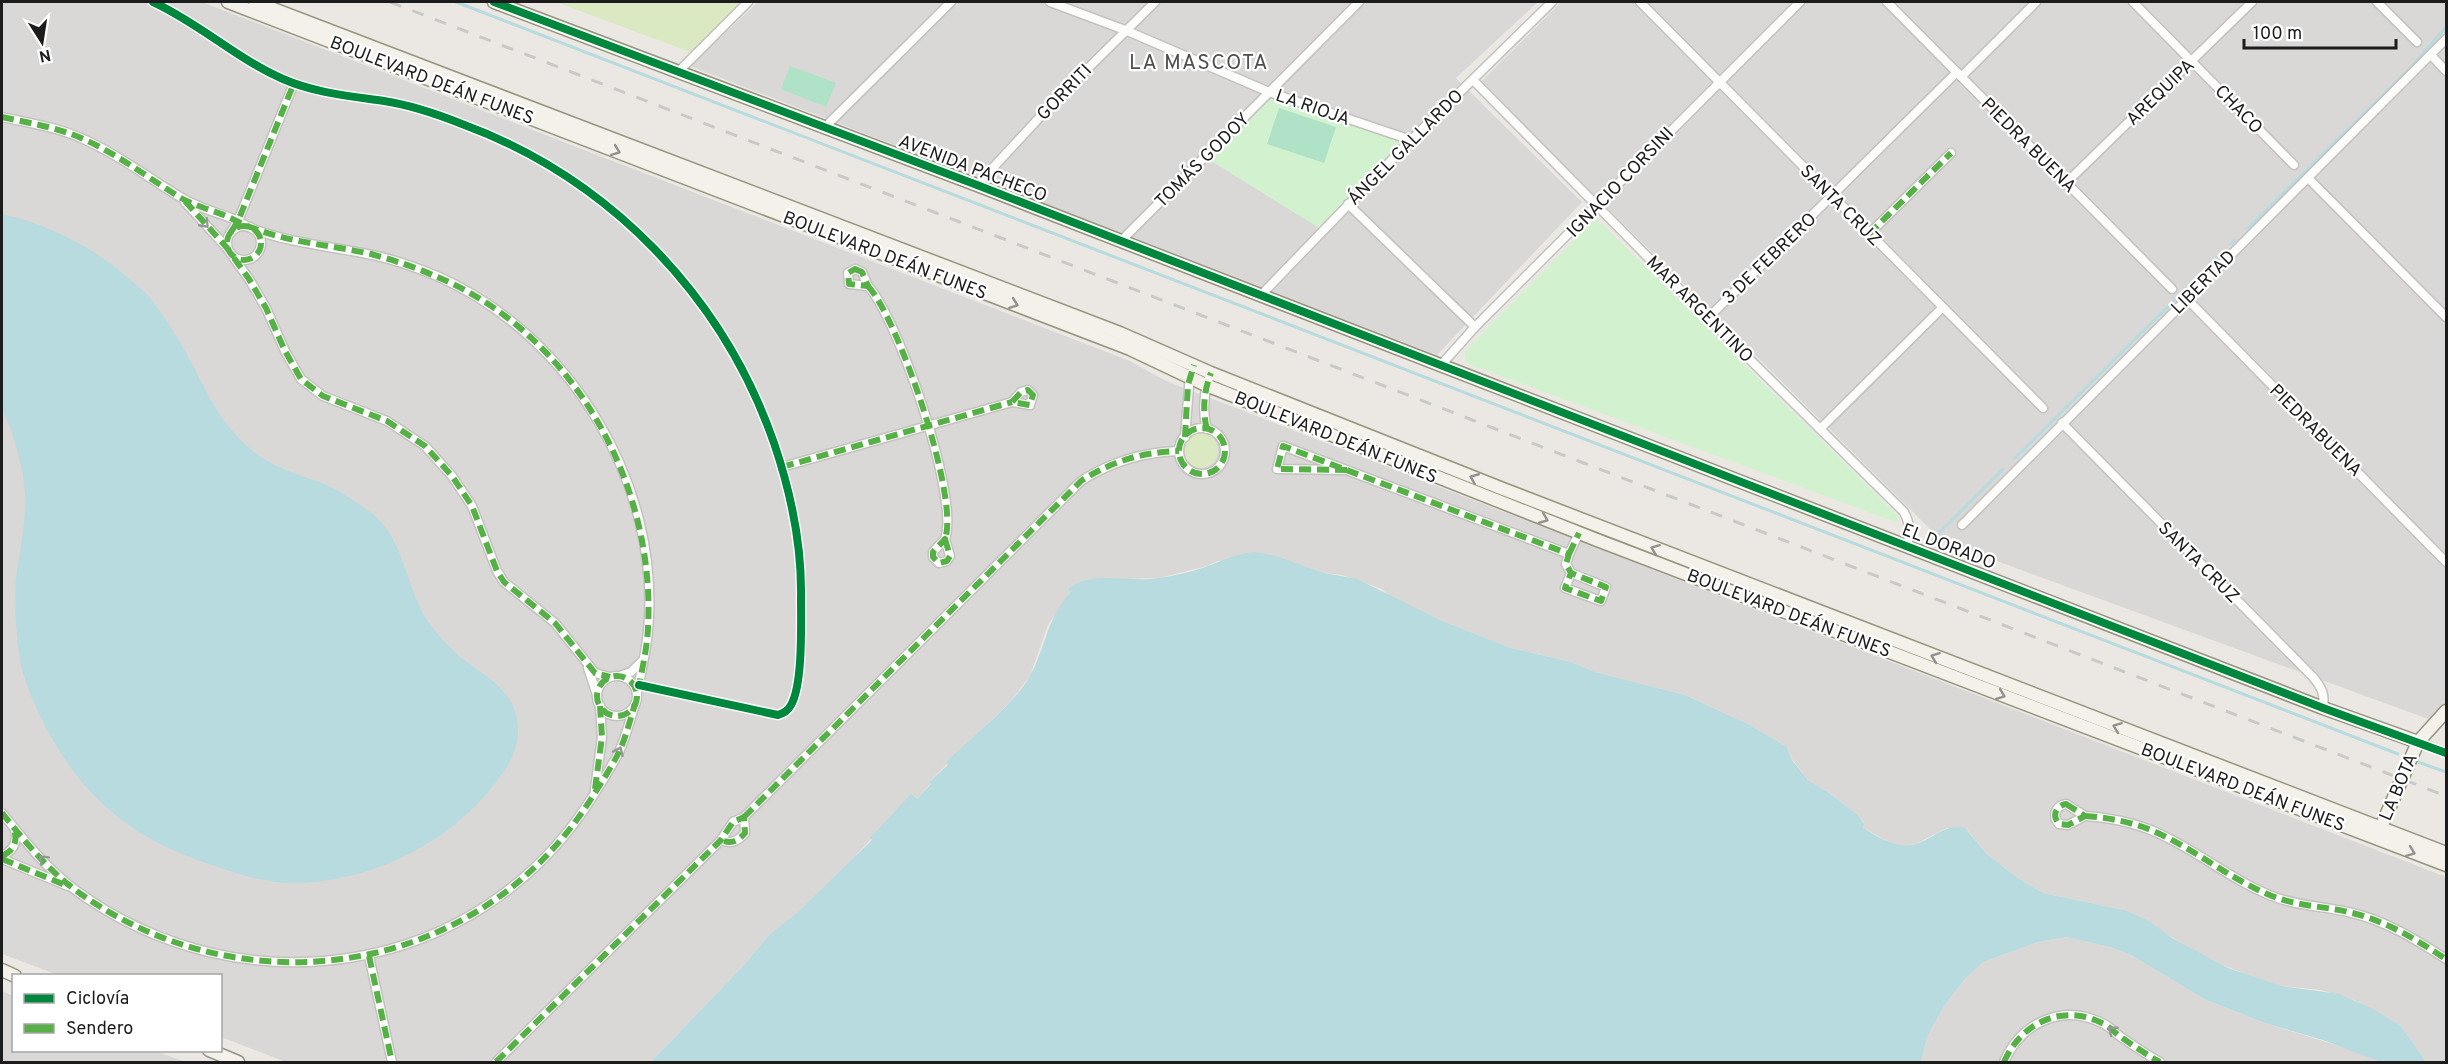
<svg xmlns="http://www.w3.org/2000/svg" width="2448" height="1064" font-family="Overpass,sans-serif">
<style>
.residential{fill:#dad8d6}
.grass{fill:#dbe9c2}
.park{fill:#d2f1cf}
.pitch{fill:#afe2c6}
.water{fill:#b7dbde}
.lines{fill:none;stroke-linecap:round;stroke-linejoin:round}
.stream{stroke:#b7dbde;stroke-width:3}
.street-casing{stroke:#c3c2c0;stroke-width:11}
.secondary-casing{stroke:#95937d;stroke-width:15}
.street{stroke:#fcfcfb;stroke-width:8}
.secondary{stroke:#f3f1e9;stroke-width:12}
.rail{stroke:#c9c9c8;stroke-width:3;stroke-dasharray:12 12;stroke-linecap:butt}
.quiet{stroke:#55b145;stroke-width:6;stroke-dasharray:12 6;stroke-linecap:butt}
.cycleway-casing{stroke:#fff;stroke-width:11}
.cycleway{stroke:#00873e;stroke-width:8}
.oneway{stroke:#92918d}
.oneway2{stroke:#979797}
.labels{text-anchor:middle;stroke-width:4.5;stroke-linejoin:round;paint-order:stroke}
.street-label{font-size:18px;fill:#1c1c1c;stroke:#fff}
.quarter-label{font-size:21px;letter-spacing:1.5px;fill:#4f4f4f;stroke:#fff}
</style>
<rect width="100%" height="100%" fill="#ebe8e4"/>
<g class="residential">
<path d="M2 2H202L1130 361 1166 381 2446 877V1062H2426L2401 1026 2354 1000 2321 990 2281 986 2260 980 2213 961 2124 910 2043 893 2015 876 1987 854 1968 831 1947 828 1916 844 1900 846 1893 844 1863 828 1864 823 1857 814 1829 793 1808 780 1792 759 1787 747 1748 724 1685 695 1595 672 1571 662 1511 648 1440 620 1390 597 1382 589 1342 575 1324 573 1304 566 1218 561 1207 566 1159 578 1092 580 1079 583 1068 589 1070 593 1048 625 1030 676 1011 701 930 781 931 783 917 799 912 795 844 868 784 926 769 935 744 965 651 1062H286L221 1037 220 976 58 975 2 954Z"/>
<path d="M758 2H1538L1456 78 1582 202 1437 355 690 66Z"/>
<path d="M1561 2H2446V704L2431 720 1942 541 1481 82Z"/>
<path d="M2067 937 2110 947 2131 955 2206 1000 2265 1023 2355 1051 2381 1062H1921L1927 1037 1944 1006 1964 980 1983 962 2038 942Z"/>
<path d="M2 991 13 996 14 1050 155 1051 186 1062H2Z"/>
</g>
<g class="grass">
<path d="M556 2H741L690 52Z"/>
<circle cx="1200" cy="450" r="18"/>
</g>
<g class="park">
<path d="M1270 95 1403 143 1321 229 1208 159Z"/>
<path d="M1596 218 1898 516V523L1466 363 1465 351Z"/>
</g>
<g class="pitch">
<path d="M790 66 836 83 826 107 781 89Z"/>
<path d="M1279 108 1336 127 1324 163 1267 144Z"/>
</g>
<g class="water">
<path d="M2 214C51 225 97 249 134 283 141 289 149 295 154 303 165 318 176 335 185 351 206 388 213 414 246 445 268 466 294 473 322 483 339 490 355 501 370 512 407 539 405 593 432 627 440 637 449 647 458 655 477 671 502 682 513 706 524 732 516 755 500 777 455 840 375 881 298 883 269 884 241 875 215 866 142 843 93 808 54 742 42 721 30 697 23 673 16 648 13 596 17 570 21 546 26 519 25 495 24 473 18 451 11 430 8 421 3 413 2 404 0 385 2 365 2 347 2 303 1 258 2 214Z"/>
<path d="M1254 552 1276 556 1324 573 1357 579 1440 620 1511 648 1571 662 1595 672 1685 695 1748 724 1787 747 1792 760 1808 780 1829 793 1857 814 1864 824 1863 828C1889 843 1904 854 1933 836 1943 830 1951 826 1964 827L1987 854 2015 876 2043 893 2124 910 2149 921 2172 938 2228 968 2281 986 2339 994 2371 1008 2401 1026 2426 1062H2381L2323 1040 2265 1023 2206 1000 2131 955 2110 947 2067 937 2038 942 1983 962 1964 980 1944 1006 1927 1037 1921 1062H651L744 965 769 935 797 913 872 840 870 838 911 794 917 799 931 784 929 782 948 765 946 762C969 740 1016 702 1030 676 1046 647 1046 620 1070 593L1068 589C1089 571 1125 581 1150 579 1168 577 1188 573 1205 567 1223 561 1236 553 1254 552Z"/>
</g>
<g class="lines">
<g class="stream">
<path d="M456 2 2398 754"/>
<path d="M2247 229 2411 67 2446 27"/>
<path d="M2231 244 2235 240"/>
<path d="M2015 458 2219 256"/>
<path d="M1932 540 2003 469"/>
<path d="M2418 762 2446 772"/>
</g>
<g class="street-casing">
<g id="street">
<path d="M153 2C199 23 237 59 283 79 315 93 350 96 384 101 410 105 437 114 462 124 609 178 723 296 774 443 791 493 802 545 801 598 801 624 803 684 791 705 788 711 784 713 778 715L639 685"/>
<path d="M1050 2 1125 30 1269 92 1411 140"/>
<path d="M1640 2 2043 408"/>
<path d="M1887 2 2172 289"/>
<path d="M2133 2 2294 165"/>
<path d="M2377 2 2417 42"/>
<path d="M2431 55 2446 71"/>
<path d="M678 72 748 2"/>
<path d="M1961 77 2036 2"/>
<path d="M1473 80 1708 318 1904 512C1910 524 1911 533 1907 545"/>
<path d="M2 117C29 123 56 127 81 138 118 154 148 178 182 198 197 207 215 212 231 218 239 221 246 226 253 229 290 243 329 246 367 254 391 258 415 267 437 276 570 334 662 485 648 631 646 652 641 673 637 693"/>
<path d="M824 128 951 2"/>
<path d="M2308 178 2446 317"/>
<path d="M2067 182 2252 2"/>
<path d="M977 185 1050 106 1155 2"/>
<path d="M185 202 228 249"/>
<path d="M1348 204 1475 327"/>
<circle cx="244" cy="243" r="17"/>
<path d="M231 232 238 221 294 83"/>
<path d="M1869 234 1951 153"/>
<path d="M1121 241 1359 2"/>
<path d="M234 258 249 279 266 308 285 351 301 379 323 396 387 421 425 446 452 476 472 506 497 571 504 582 555 623 595 673 610 677"/>
<path d="M855 269 862 272 868 286 849 284 848 273Z"/>
<path d="M868 286C898 318 960 498 945 539"/>
<path d="M1261 295 1411 140 1552 2"/>
<path d="M2186 298 2446 562"/>
<path d="M1708 318 1957 72"/>
<path d="M1441 365 1475 327 1800 2"/>
<path d="M1028 390 1033 395 1030 405 1012 402 1021 392Z"/>
<path d="M2062 423 2313 677C2322 688 2325 694 2323 708"/>
<circle cx="1202" cy="451" r="23"/>
<path d="M1207 429C1202 411 1204 390 1211 373"/>
<path d="M1820 429 1942 308"/>
<path d="M1185 437 1190 374"/>
<path d="M782 467 1012 402"/>
<path d="M1347 470 1277 469 1283 446 1569 554 1566 564 1571 573 1565 588 1601 601 1606 587 1571 573"/>
<path d="M1962 525 2446 39"/>
<path d="M945 539 950 556 947 561 939 563 933 557V552Z"/>
<path d="M1569 554 1579 533"/>
<path d="M588 668 597 695"/>
<path d="M620 676 631 672 642 661"/>
<circle cx="617" cy="696" r="20"/>
<path d="M2418 742 2446 753"/>
<path d="M595 789 602 737 600 706"/>
<path d="M2066 804 2085 816 2068 825 2059 824C2052 816 2055 806 2066 804Z"/>
<path d="M2 813C23 839 46 868 74 889 242 1013 478 977 591 799 601 783 611 768 619 752 626 737 630 720 635 704"/>
<path d="M2085 816C2114 818 2142 824 2168 838 2204 856 2234 881 2272 896 2296 906 2323 906 2348 912 2385 920 2415 939 2446 959"/>
<path d="M744 817 1081 481C1112 461 1143 452 1179 451"/>
<path d="M2 856C13 851 18 842 15 830"/>
<path d="M2 859 68 886"/>
<path d="M369 956 392 1062"/>
<path d="M496 1062 721 840 733 822 744 817 745 833C737 842 731 844 721 840"/>
<path d="M2004 1062C2021 1023 2062 1003 2102 1023 2109 1026 2115 1033 2121 1037 2134 1046 2147 1055 2160 1062"/>
</g>
</g>
<g class="secondary-casing">
<g id="secondary">
<path d="M228 2 1130 349 1206 385 1597 540 2446 865"/>
<path d="M255 2 1120 333 1211 373 1503 489 2446 853"/>
<path d="M494 2 977 185 2323 708 2418 742"/>
<path d="M2378 834 2418 742 2446 711"/>
<path d="M2 970 15 976"/>
<path d="M209 1050 238 1062"/>
</g>
</g>
<use href="#street" class="street"/>
<use href="#secondary" class="secondary"/>
<path class="rail" d="M390 2 2446 796"/>
<g class="quiet">
<path d="M2 117C29 123 56 127 81 138 118 154 148 178 181 198 195 206 212 210 226 216 235 220 244 225 253 228 291 243 331 245 371 254 393 260 415 267 435 276 572 332 656 483 648 628 647 649 642 670 638 690"/>
<path d="M185 201 228 249"/>
<circle cx="244" cy="243" r="17"/>
<path d="M231 232 238 221 294 83"/>
<path d="M1869 234 1951 153"/>
<path d="M234 258 249 279 266 308 285 351 301 379 323 396 387 421 425 446 452 476 472 506 497 571 504 582 555 623 595 673 610 677"/>
<path d="M855 269 862 272 868 286 849 284 848 273Z"/>
<path d="M868 286C898 318 960 498 945 539"/>
<path d="M1028 390 1033 395 1030 405 1012 402 1021 392Z"/>
<circle cx="1202" cy="451" r="23"/>
<path d="M1207 429C1202 411 1204 390 1211 373"/>
<path d="M1185 437 1188 385 1194 365"/>
<path d="M782 467 1012 402"/>
<path d="M1347 470 1277 469 1283 446 1569 554 1566 564 1571 573 1565 588 1601 601 1606 587 1571 573"/>
<path d="M945 539 950 556 947 561 939 563 933 557V552Z"/>
<path d="M1569 554 1579 533"/>
<circle cx="617" cy="696" r="20"/>
<path d="M595 789 602 737 600 706"/>
<path d="M2066 804 2085 816 2068 825 2059 824C2052 816 2055 806 2066 804Z"/>
<path d="M2 813C23 839 46 868 74 889 242 1013 478 977 591 799 601 783 611 768 619 752 626 737 630 720 635 704"/>
<path d="M2085 816C2114 818 2142 824 2168 838 2204 856 2234 881 2272 896 2296 906 2323 906 2348 912 2385 920 2415 939 2446 959"/>
<path d="M744 817 1081 481C1112 461 1143 452 1179 451"/>
<path d="M2 856C14 851 18 841 14 829"/>
<path d="M2 859 65 885"/>
<path d="M369 956 392 1062"/>
<path d="M496 1062 721 840 733 822 744 817 745 833C737 842 731 844 721 840"/>
<path d="M2004 1062C2021 1023 2062 1003 2102 1023 2109 1026 2115 1033 2121 1037 2134 1046 2147 1055 2160 1062"/>
</g>
<g class="cycleway-casing">
<g id="cycleway">
<path d="M153 2C199 23 237 59 283 79 315 93 350 96 384 101 410 105 437 114 462 124 609 178 723 296 774 443 791 493 802 545 801 598 801 624 803 684 791 705 788 711 784 713 778 715L639 685"/>
<path d="M494 2 977 185 2323 708 2446 753"/>
</g>
</g>
<use href="#cycleway" class="cycleway"/>
</g>
<defs><path id="oneway-chevron" d="M-2-3.5L2.5 0L-2 3.5" fill="none" stroke-width="1.6" stroke-linecap="round" stroke-linejoin="round" transform="scale(1.5)"/></defs>
<g class="oneway">
<use href="#oneway-chevron" transform="translate(616 151) rotate(21)"/>
<use href="#oneway-chevron" transform="translate(1014 304) rotate(21)"/>
<use href="#oneway-chevron" transform="translate(1474 478) rotate(-158)"/>
<use href="#oneway-chevron" transform="translate(1544 519) rotate(22)"/>
<use href="#oneway-chevron" transform="translate(1655 549) rotate(-159)"/>
<use href="#oneway-chevron" transform="translate(1935 657) rotate(-159)"/>
<use href="#oneway-chevron" transform="translate(2001 695) rotate(21)"/>
<use href="#oneway-chevron" transform="translate(2117 727) rotate(-159)"/>
<use href="#oneway-chevron" transform="translate(2411 852) rotate(21)"/>
</g>
<g class="oneway2">
<use href="#oneway-chevron" transform="translate(205 224) rotate(48)"/>
<use href="#oneway-chevron" transform="translate(619 751) rotate(-66)"/>
<use href="#oneway-chevron" transform="translate(43 859) rotate(-135)"/>
<use href="#oneway-chevron" transform="translate(2112 1030) rotate(-142)"/>
</g>
<g class="labels">
<g class="street-label">
<text transform="translate(432 80) rotate(21)" y="6">BOULEVARD DEÁN FUNES</text>
<text transform="translate(1064 92) rotate(-46)" y="6">GORRITI</text>
<text transform="translate(2160 92) rotate(-44)" y="6">AREQUIPA</text>
<text transform="translate(1313 107) rotate(19)" y="6">LA RIOJA</text>
<text transform="translate(2239 109) rotate(46)" y="6">CHACO</text>
<text transform="translate(2029 145) rotate(45)" y="6">PIEDRA BUENA</text>
<text transform="translate(1405 147) rotate(-45)" y="6">ÁNGEL GALLARDO</text>
<text transform="translate(1202 160) rotate(-45)" y="6">TOMÁS GODOY</text>
<text transform="translate(973 168) rotate(21)" y="6">AVENIDA PACHECO</text>
<text transform="translate(1620 182) rotate(-46)" y="6">IGNACIO CORSINI</text>
<text transform="translate(1841 205) rotate(45)" y="6">SANTA CRUZ</text>
<text transform="translate(885 255) rotate(21)" y="6">BOULEVARD DEÁN FUNES</text>
<text transform="translate(1769 258) rotate(-44)" y="6">3 DE FEBRERO</text>
<text transform="translate(2203 282) rotate(-45)" y="6">LIBERTAD</text>
<text transform="translate(1700 309) rotate(45)" y="6">MAR ARGENTINO</text>
<text transform="translate(2316 430) rotate(45)" y="6">PIEDRABUENA</text>
<text transform="translate(1336 437) rotate(22)" y="6">BOULEVARD DEÁN FUNES</text>
<text transform="translate(1949 546) rotate(21)" y="6">EL DORADO</text>
<text transform="translate(2199 562) rotate(45)" y="6">SANTA CRUZ</text>
<text transform="translate(1789 613) rotate(21)" y="6">BOULEVARD DEÁN FUNES</text>
<text transform="translate(2243 787) rotate(21)" y="6">BOULEVARD DEÁN FUNES</text>
<text transform="translate(2398 787) rotate(-67)" y="6">LA BOTA</text>
</g>
<g class="quarter-label">
<text x="1199" y="69">LA MASCOTA</text>
</g>
</g>
<rect width="2448" height="1064" fill="none" stroke="#1c1c1c" stroke-width="6"/>
<rect x="12" y="974" width="210" height="78" fill="#ffffff" stroke="#a4a4a4" stroke-width="1.5"/>
<rect x="24" y="994" width="30" height="9" fill="#00873e" stroke="#a4a4a4" stroke-width="1.5"/>
<text x="66" y="1004" font-size="18" fill="#1c1c1c">Ciclovía</text>
<rect x="24" y="1024" width="30" height="9" fill="#55b145" stroke="#a4a4a4" stroke-width="1.5"/>
<text x="66" y="1034" font-size="18" fill="#1c1c1c">Sendero</text>
<g transform="translate(42 42) rotate(168)" stroke="#ffffff" stroke-width="4.5" paint-order="stroke">
<path d="M0-4.5L10 22L0 15L-10 22Z" fill="#1c1c1c"/>
<text y="-9" font-size="16" font-weight="bold" text-anchor="middle" fill="#1c1c1c">N</text>
</g>
<path d="M2244 39v9h152v-9" fill="none" stroke="#1c1c1c" stroke-width="3"/>
<text x="2253" y="39" font-size="18" fill="#1c1c1c" stroke="#ffffff" stroke-width="4.5" paint-order="stroke">100 m</text>
</svg>
